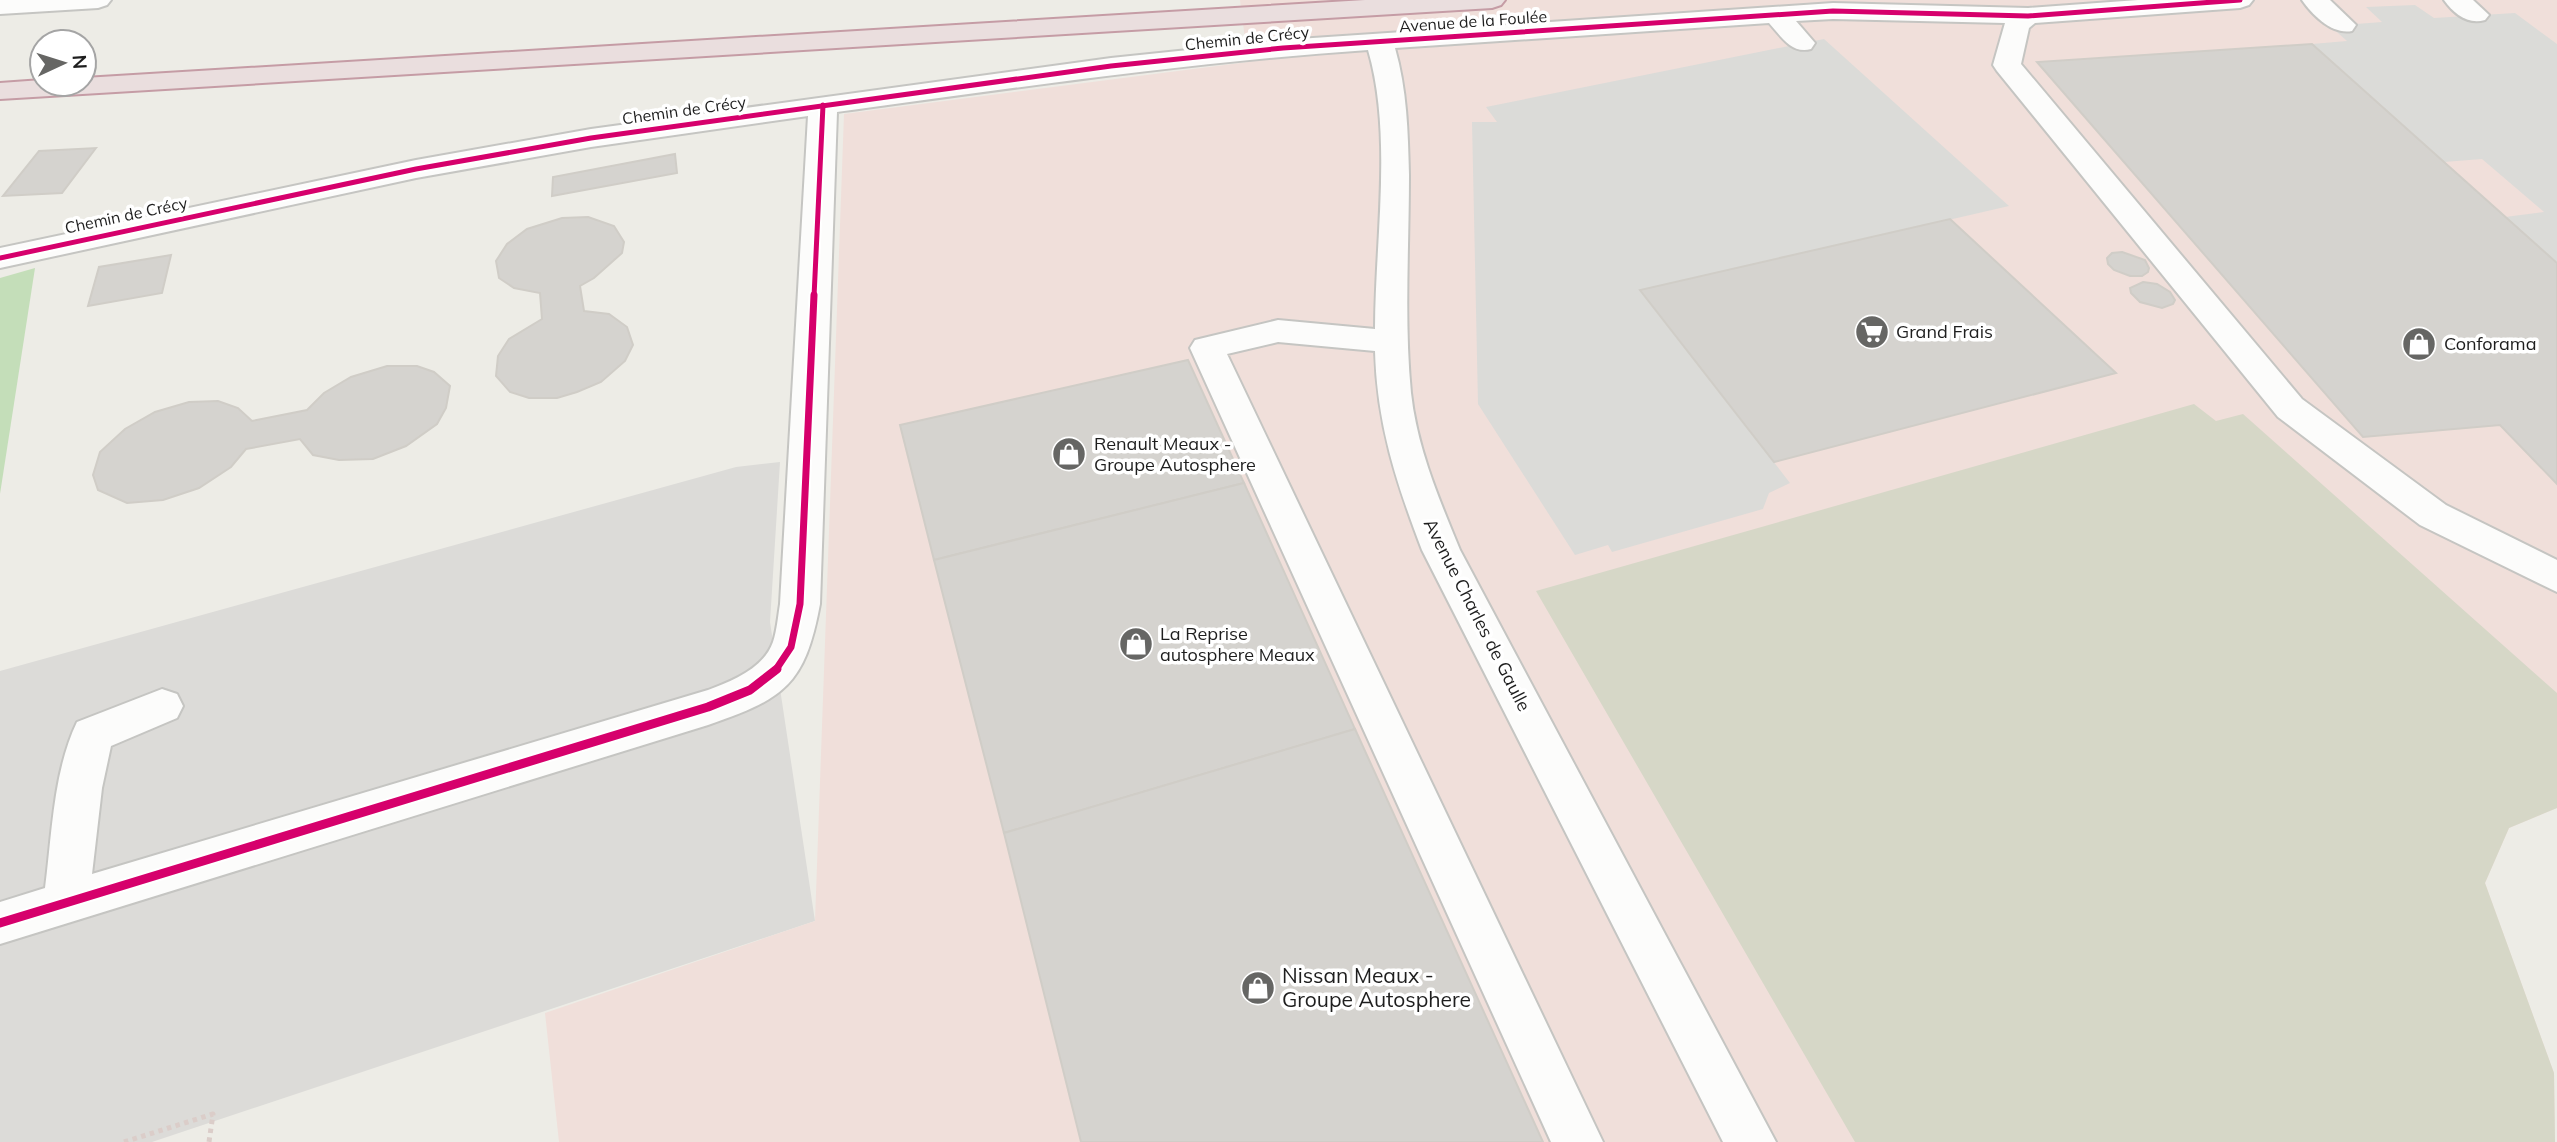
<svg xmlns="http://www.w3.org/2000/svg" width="2557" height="1142" font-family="Mulish,sans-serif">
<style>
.residential{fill:#dcdbd8}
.commercial{fill:#f0dfda}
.construction{fill:#d6d7c7}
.forest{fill:#c4deb9}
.parking{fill:#dbdbd8}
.building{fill:#d5d3cf;stroke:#d0cdc7;stroke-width:2}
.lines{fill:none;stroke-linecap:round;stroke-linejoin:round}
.minor-casing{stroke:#c5c5c2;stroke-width:4}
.highway-casing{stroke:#c59ca5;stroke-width:4}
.path{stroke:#dbcdc9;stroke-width:5;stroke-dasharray:4.5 4.5;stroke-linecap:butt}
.minor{fill:#fcfcfb;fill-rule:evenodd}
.highway{fill:#eadede;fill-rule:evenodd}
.cycleway-far2-casing{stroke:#fff;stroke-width:9}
.cycleway-far1-casing{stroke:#fff;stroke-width:11}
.cycleway-casing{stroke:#fff;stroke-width:13}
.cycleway-far2{stroke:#d6006c;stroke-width:5}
.cycleway-far1{stroke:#d6006c;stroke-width:7}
.cycleway{stroke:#d6006c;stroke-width:9}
.labels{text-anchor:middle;stroke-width:7;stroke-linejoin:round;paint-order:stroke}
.far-street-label{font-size:16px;fill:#1e1e1e;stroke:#fff}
.poi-label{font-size:18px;fill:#1e1e1e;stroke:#fff;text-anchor:start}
.street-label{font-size:18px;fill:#1e1e1e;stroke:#fff}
.near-poi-label{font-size:21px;fill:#1e1e1e;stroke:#fff;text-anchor:start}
</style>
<rect width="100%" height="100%" fill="#edece6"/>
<path class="residential" d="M780 462 770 622 815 921 152 1142H0V671L736 467Z"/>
<path class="commercial" d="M1240 0H2557V808L2509 828 2485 883 2554 1073 2555 1142H559L545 1013 815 921 844 114 1248 62Z"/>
<path class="construction" d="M2194 404 2216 421 2243 414 2557 693V808L2509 828 2485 883 2554 1073 2555 1142H1855L1536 591Z"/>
<path class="forest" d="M35 268 0 494V278Z"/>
<g class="parking">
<path d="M2415 5 2434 18 2515 13 2557 44V263L2505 217 2544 212 2482 159 2444 162 2312 44 2347 41 2330 26 2382 22 2366 7Z"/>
<path d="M1824 39 2009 206 1641 291 1790 483 1769 493 1763 509 1612 552 1608 545 1575 555 1478 404 1472 122H1497L1486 107Z"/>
</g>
<g class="building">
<path d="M2312 44 2557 263V484L2500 425 2363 437 2037 62Z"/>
<path d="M96 148 62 193 3 196 39 151Z"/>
<path d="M675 154 677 173 552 196 553 177Z"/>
<path d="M588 217 614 226 624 242 622 253 594 278 580 286 584 311 609 314 627 327 633 345 625 361 601 382 577 392 557 398H529L510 392 496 376 498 356 509 339 542 319 540 293 514 288 499 278 496 261 507 244 527 229 562 218Z"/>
<path d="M1950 219 2116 373 1774 462 1640 290Z"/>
<path d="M2122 252 2145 260 2149 268 2148 272 2142 276H2130L2114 270 2108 264 2107 258 2112 253Z"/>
<path d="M171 255 162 293 88 306 99 267Z"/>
<path d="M2143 282 2157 284 2170 292 2175 300 2173 304 2162 308 2140 302 2131 293 2130 288Z"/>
<path d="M1188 360 1244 483 934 560 900 425Z"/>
<path d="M387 366H417L434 372 450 386 446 408 437 424 406 446 373 459 339 460 313 455 300 439 246 449 231 467 199 488 163 500 127 503 98 490 93 475 100 452 125 429 155 412 189 402 218 401 238 408 252 421 307 410 324 393 351 377Z"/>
<path d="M1244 483 1355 729 1004 833 934 560Z"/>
<path d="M1355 729 1543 1142H1081L1004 833Z"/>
</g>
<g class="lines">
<g class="minor-casing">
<g id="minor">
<path d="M0 0H111L107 5 98 8 0 14Z"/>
<path d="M2138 0H2253L2249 5 2240 8 2035 23 2029 28 2021 64 2302 399 2446 505 2557 560V592L2420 525 2278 417 1997 71 1993 65 2005 23 1833 19 1796 21 1815 43 1811 49C1791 54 1782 37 1769 23L1395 48C1407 90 1408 132 1409 175 1409 247 1404 321 1411 393 1417 448 1439 499 1460 550L1776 1142H1723L1422 550C1396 482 1377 424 1375 351L1278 342 1227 354 1603 1142H1551L1190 348 1195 340 1278 320 1375 329C1375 242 1393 134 1368 50 1190 62 1014 88 837 112L820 604C805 685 784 699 708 725L0 944V902L45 888C52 835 53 772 77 722L162 689 177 694 183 706 177 718 111 746 102 788 92 874 708 690C732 681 764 668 773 642 777 630 778 616 780 604L808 116 591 147 416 178 0 268V248L416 160 591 129 1111 58 1283 40 1833 3 2028 8Z"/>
<path d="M2302 0H2330L2356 25 2352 31C2333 35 2313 16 2302 0Z"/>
<path d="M2444 0H2473L2489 15 2485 20C2468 25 2454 14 2444 0Z"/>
</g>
</g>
<g class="highway-casing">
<path id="highway" d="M1365 0H1505L1501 5 1492 8 0 99V83L42 80V84H84V78Z"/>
</g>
<path class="path" d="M124 1142 213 1114 209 1142"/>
<use href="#minor" class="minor"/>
<use href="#highway" class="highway"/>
<g class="cycleway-far2-casing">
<g id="cycleway-far2">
<path d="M0 258 416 169 591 138 1111 66 1283 48 1833 11 2028 16 2240 0"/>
<path d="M814 297 823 105"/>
</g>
</g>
<g class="cycleway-far1-casing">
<path id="cycleway-far1" d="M775 671 791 647 800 604 814 295"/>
</g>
<g class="cycleway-casing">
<path id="cycleway" d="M0 923 708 707 750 690 777 669"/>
</g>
<use href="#cycleway-far2" class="cycleway-far2"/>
<use href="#cycleway-far1" class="cycleway-far1"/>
<use href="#cycleway" class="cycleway"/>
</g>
<defs>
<g id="supermarket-disc" transform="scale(1.75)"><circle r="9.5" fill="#666664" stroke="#fff"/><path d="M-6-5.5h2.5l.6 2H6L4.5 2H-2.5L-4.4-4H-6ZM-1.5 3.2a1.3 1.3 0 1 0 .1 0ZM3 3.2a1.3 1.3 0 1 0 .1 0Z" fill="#fff"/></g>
<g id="shop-disc" transform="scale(1.75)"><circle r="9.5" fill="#666664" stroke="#fff"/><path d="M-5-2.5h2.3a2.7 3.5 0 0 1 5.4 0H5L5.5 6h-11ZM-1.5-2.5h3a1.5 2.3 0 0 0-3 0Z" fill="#fff"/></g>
</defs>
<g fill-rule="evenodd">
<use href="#supermarket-disc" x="1872" y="332"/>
<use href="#shop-disc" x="2419" y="344"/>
<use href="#shop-disc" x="1069" y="454"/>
<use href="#shop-disc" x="1136" y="644"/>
<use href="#shop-disc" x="1258" y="988"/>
</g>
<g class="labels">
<g class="far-street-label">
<text transform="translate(1473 21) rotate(-4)" y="6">Avenue de la Foulée</text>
<text transform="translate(1247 38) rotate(-6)" y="6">Chemin de Crécy</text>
<text transform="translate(684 110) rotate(-8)" y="6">Chemin de Crécy</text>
<text transform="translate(126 215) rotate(-12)" y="6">Chemin de Crécy</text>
</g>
<g class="poi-label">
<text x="1896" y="338">Grand Frais</text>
<text x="2444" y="350">Conforama</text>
<text x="1094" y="450">Renault Meaux -<tspan x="1094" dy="21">Groupe Autosphere</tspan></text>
<text x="1160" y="640">La Reprise<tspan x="1160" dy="21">autosphere Meaux</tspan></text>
</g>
<g class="street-label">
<text transform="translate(1477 615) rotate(63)" y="6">Avenue Charles de Gaulle</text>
</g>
<g class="near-poi-label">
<text x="1282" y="983">Nissan Meaux -<tspan x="1282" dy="24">Groupe Autosphere</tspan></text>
</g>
</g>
<g transform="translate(63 63) rotate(86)"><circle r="33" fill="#ffffff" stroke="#a5a5a5" stroke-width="2"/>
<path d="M0-5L12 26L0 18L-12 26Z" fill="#666664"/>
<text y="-10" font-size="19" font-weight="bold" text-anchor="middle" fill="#1e1e1e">N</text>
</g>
</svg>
